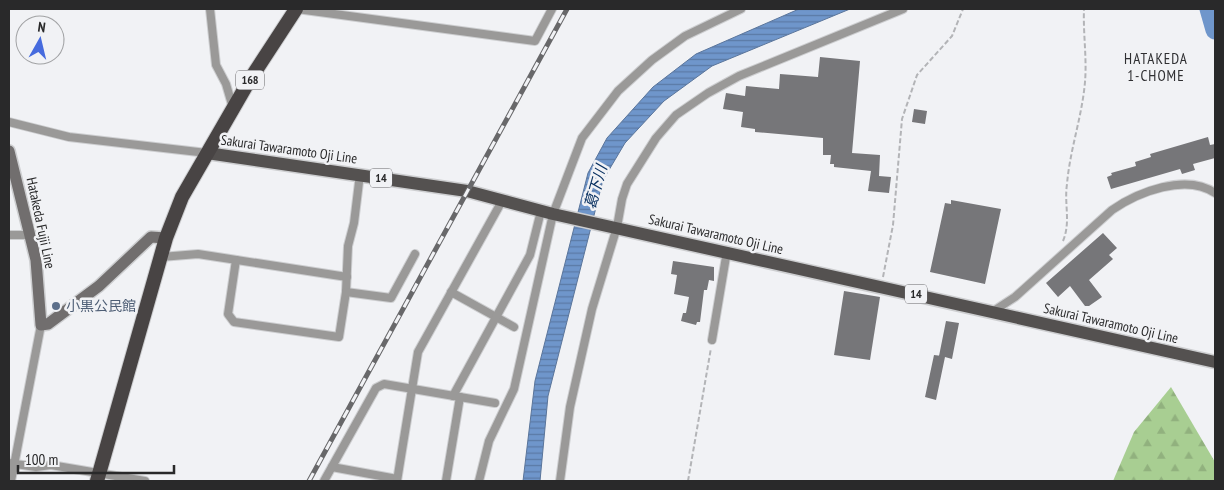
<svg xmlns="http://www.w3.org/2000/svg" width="1224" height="490" font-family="'PT Sans Narrow','Noto Sans JP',sans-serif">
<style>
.forest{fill:url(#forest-firs)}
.water{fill:url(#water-rules);stroke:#5a759b}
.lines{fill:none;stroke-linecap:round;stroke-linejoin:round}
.river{stroke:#6f96cb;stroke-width:19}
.building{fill:#767679}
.minor-casing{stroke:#cdced0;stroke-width:10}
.secondary-casing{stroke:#cdced0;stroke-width:14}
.primary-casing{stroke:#cdced0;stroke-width:15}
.trunk-casing{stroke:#cdced0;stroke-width:16}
.path{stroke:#b3b4b7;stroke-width:2;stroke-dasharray:5 2.5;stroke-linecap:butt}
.minor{stroke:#9a9998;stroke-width:8}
.secondary{stroke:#716e6e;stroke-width:11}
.primary{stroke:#545150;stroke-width:12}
.trunk{stroke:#484444;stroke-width:14}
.rail-casing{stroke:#68686a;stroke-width:5}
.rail{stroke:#f1f2f5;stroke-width:3;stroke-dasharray:9;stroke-linecap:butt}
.service-dot{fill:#5c6f8a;stroke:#f1f2f5;stroke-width:2}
.labels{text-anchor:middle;stroke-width:5;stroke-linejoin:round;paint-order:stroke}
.shield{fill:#f1f2f5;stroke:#656567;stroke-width:1}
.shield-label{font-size:12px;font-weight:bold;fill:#29292a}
.street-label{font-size:14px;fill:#29292a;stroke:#f1f2f5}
.service-label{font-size:14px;fill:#4e5e75;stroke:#f1f2f5;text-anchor:start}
.neighbourhood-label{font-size:15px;letter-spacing:1px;fill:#2f2f32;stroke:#f1f2f5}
.water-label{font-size:15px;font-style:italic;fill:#093161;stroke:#f1f2f5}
</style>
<defs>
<pattern id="forest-firs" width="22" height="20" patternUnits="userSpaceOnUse" patternTransform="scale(1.25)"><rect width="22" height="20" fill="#a8ce92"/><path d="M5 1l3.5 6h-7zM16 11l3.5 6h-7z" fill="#91b17e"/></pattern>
<pattern id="water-rules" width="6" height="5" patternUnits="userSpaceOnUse" patternTransform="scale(1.25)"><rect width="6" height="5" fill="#6f96cb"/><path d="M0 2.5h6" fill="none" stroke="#5b7aa5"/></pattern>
</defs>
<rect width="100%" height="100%" fill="#f1f2f5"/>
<path class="forest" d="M1171 387 1215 462V481H1113L1134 432Z"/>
<path class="water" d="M799 9H850L712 66 664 101 625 143 603 180 548 396 540 481H523L535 381 588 173 607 138 653 87 696 54Z"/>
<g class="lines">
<path class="river" d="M1209 9 1215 30"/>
</g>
<g class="building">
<path d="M820 57 860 61 852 153 880 155 879 176 891 177 889 193 868 191 871 171 834 167V164H830L831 155H823V138L755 132V129L741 127 743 112 723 109 726 93 745 96 746 86 779 89 780 74 818 77Z"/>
<path d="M914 109 927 111 925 124 912 122Z"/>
<path d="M1208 137 1210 145 1215 144V158L1193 164 1195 170 1182 174 1180 169 1111 189 1107 177 1112 175 1111 173 1136 166 1135 162 1151 157 1150 154Z"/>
<path d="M951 200 1001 209 985 284 930 272 945 203 951 204Z"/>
<path d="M1103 233 1117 248 1109 255 1113 259 1089 280 1102 297 1089 306H1085L1070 286 1058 297 1046 283Z"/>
<path d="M673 261 714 267V281L709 280 707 290H704L700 322H697L696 325 681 321 683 313H686L689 297 674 294 677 275 671 274Z"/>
<path d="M844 291 880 297 870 360 834 355Z"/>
<path d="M946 321 959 323 952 359 945 357 936 400 925 397 934 355 942 356H939Z"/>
</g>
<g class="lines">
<g class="minor-casing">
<g id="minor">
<path d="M210 9 216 65 226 84 233 108"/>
<path d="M297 9 535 41 552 9"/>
<path d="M9 122 69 137 207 153"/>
<path d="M9 235H30"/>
<path d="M161 257 198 254 347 277"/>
<path d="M236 260 228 314 234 322 339 337 346 292 348 246 354 223 360 174"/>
<path d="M346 292 391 298 415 254"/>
<path d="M451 292 514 327"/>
<path d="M992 312 1015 297 1112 210C1138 192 1186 173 1215 193"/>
<path d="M712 340 727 251"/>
<path d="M453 396 530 255 541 211"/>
<path d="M9 463 36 467 51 465 145 481"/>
<path d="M332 467 397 479"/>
<path d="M11 481 41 325"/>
<path d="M324 481 376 388 384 384 495 403"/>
<path d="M397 481 418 352 502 201"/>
<path d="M446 481 460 397"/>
<path d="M479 481 489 441 514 389 553 214 582 138 618 91 652 60 685 36 741 9"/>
<path d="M560 481 570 407 592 309 617 227 622 199 627 184 656 138 676 115 708 93 739 76 903 9"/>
</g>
</g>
<g class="secondary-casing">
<path id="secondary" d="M9 151 36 260 41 325 48 324 99 286 151 237 166 238"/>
</g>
<g class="primary-casing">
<path id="primary" d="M207 153 467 191 553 214 1215 362"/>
</g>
<g class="trunk-casing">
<path id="trunk" d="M97 481 166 238 182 197 249 81 296 9"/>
</g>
<g class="path">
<path d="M1063 241C1071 222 1064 204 1067 184 1070 149 1082 117 1085 82 1087 58 1083 33 1084 9"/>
<path d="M883 277 893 225 902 119 917 75 952 36 963 9"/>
<path d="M688 481 711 348"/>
</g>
<use href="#minor" class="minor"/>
<use href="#secondary" class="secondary"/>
<use href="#primary" class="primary"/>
<use href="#trunk" class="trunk"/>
<g class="rail-casing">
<path id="rail" d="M309 481 567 9"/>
</g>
<use href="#rail" class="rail"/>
</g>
<circle class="service-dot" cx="56" cy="306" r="5"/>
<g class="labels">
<g class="shield">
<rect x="236" y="70.5" width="28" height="19" rx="4"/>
<rect x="370" y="168.5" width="22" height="19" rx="4"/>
<rect x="905" y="284.5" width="22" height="19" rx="4"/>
</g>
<g class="shield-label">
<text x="250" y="84">168</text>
<text x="381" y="182">14</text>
<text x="916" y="298">14</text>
</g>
<g class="street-label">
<text transform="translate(289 149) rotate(8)" y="5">Sakurai Tawaramoto Oji Line</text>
<text transform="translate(41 223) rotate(78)" y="5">Hatakeda Fujii Line</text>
<text transform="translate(716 234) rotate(13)" y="5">Sakurai Tawaramoto Oji Line</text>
<text transform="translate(1111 323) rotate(13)" y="5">Sakurai Tawaramoto Oji Line</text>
</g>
<g class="service-label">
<text x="66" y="311">小黒公民館</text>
</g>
<g class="neighbourhood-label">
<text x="1156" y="64">HATAKEDA<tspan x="1156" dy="17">1-CHOME</tspan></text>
</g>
<g class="water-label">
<text transform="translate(596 187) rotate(-74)" y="5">葛下川</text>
</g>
</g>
<rect width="1224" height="490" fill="none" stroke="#29292a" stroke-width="20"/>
<g transform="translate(40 40) rotate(8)"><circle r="24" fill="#f1f2f5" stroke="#a1a2a4"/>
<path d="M0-4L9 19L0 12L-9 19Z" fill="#466bde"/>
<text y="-8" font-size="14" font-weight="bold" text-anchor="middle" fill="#29292a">N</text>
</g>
<path d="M18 465v8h156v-8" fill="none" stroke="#29292a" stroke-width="2.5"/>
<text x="25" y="465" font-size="15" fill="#29292a" stroke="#f1f2f5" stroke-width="4" paint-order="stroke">100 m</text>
</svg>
